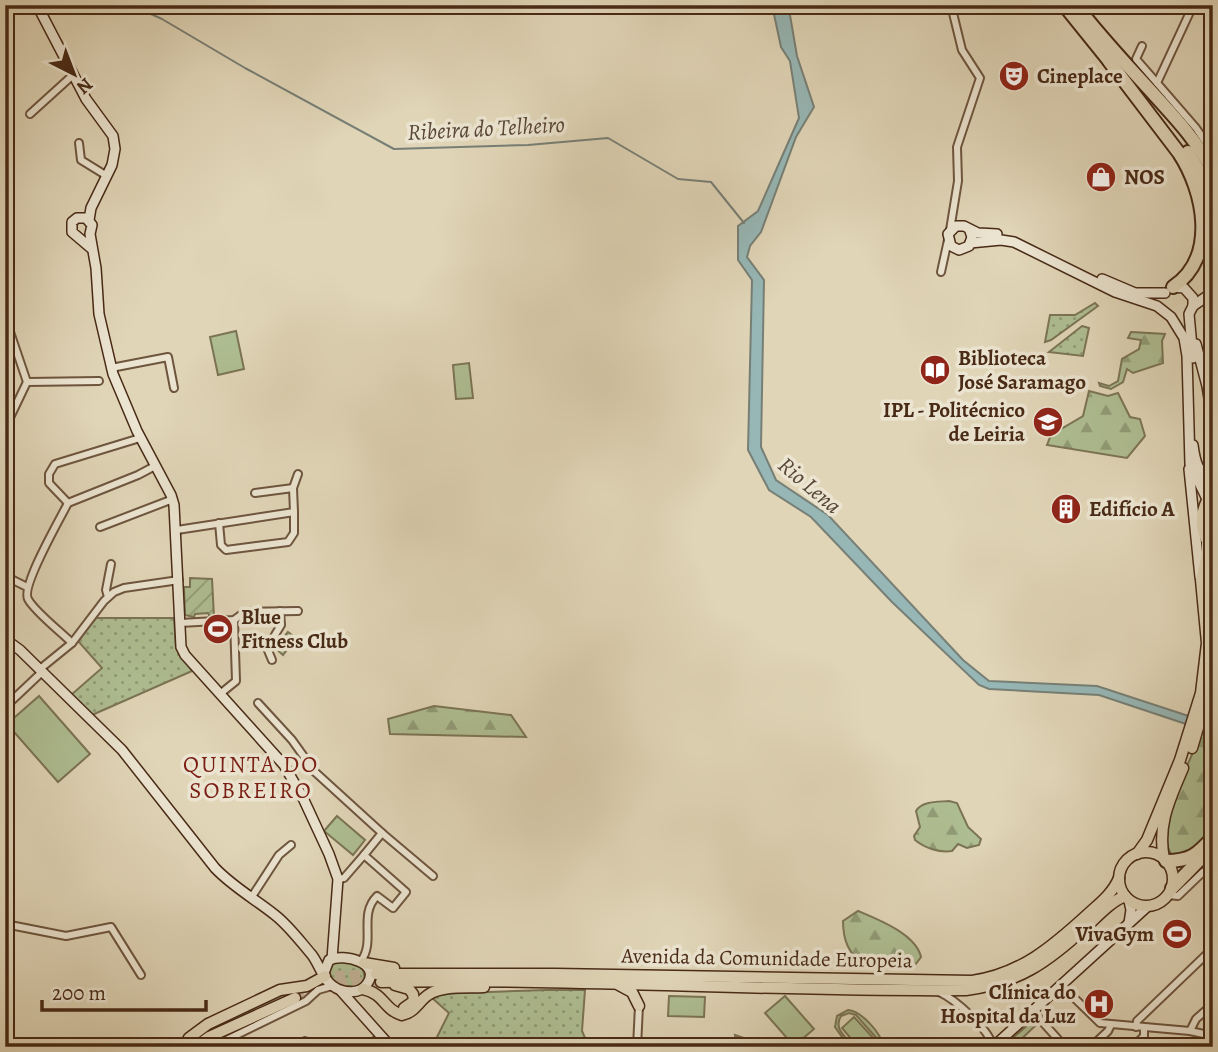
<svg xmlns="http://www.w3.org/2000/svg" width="1218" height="1052" font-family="Alegreya,serif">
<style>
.grass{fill:url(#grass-dots);stroke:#7b7454;stroke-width:2}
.forest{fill:url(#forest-firs);stroke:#7b7454;stroke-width:2}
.garden{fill:url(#garden-furrows);stroke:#7b7454;stroke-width:2}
.pitch{fill:#aebe92;stroke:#7b7454;stroke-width:2}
.water{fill:#96b7b6;stroke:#777f76;stroke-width:2}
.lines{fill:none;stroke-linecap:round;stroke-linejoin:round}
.stream{stroke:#777f76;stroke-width:2}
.primary-tunnel{stroke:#c2b397;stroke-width:10;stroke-dasharray:10 5;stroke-linecap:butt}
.street-casing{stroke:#6e553e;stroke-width:10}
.secondary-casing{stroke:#482a16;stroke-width:12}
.primary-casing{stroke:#482a16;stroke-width:13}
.highway-casing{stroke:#482a16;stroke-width:16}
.street{stroke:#ebe4d0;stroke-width:6}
.secondary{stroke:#ebe4d0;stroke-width:9}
.primary{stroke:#e0d5b7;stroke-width:10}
.highway{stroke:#e0d5b7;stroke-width:12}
.labels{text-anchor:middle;stroke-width:7;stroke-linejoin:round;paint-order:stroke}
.poi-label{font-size:21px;font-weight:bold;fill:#482a16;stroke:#ebe4d0;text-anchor:start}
.street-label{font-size:21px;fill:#482a16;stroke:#ebe4d0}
.water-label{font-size:23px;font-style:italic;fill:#584636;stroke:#ebe4d0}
.neighbourhood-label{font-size:23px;letter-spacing:2px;fill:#7a1f14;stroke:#ebe4d0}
</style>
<defs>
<pattern id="grass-dots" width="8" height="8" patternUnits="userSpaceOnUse" patternTransform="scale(1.75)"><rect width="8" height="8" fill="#aebe92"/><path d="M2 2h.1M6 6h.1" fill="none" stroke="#909b76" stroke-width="1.8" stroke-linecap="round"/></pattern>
<pattern id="forest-firs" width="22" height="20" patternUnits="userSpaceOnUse" patternTransform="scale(1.75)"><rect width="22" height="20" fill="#aebe92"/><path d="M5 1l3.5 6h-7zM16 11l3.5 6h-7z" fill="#909b76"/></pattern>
<pattern id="garden-furrows" width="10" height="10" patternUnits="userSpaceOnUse" patternTransform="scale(1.75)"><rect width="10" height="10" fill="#aebe92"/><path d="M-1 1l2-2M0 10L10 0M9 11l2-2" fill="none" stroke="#909b76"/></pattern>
</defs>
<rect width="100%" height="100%" fill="#e0d5b7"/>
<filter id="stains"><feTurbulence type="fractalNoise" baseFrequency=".00286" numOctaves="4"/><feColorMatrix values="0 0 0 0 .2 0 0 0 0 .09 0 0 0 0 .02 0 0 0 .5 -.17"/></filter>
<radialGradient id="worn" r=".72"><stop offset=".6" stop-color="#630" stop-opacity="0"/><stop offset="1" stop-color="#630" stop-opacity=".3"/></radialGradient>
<g class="grass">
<path d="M1095 303 1098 306 1051 340 1045 342 1050 315H1075Z"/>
<path d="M1082 326 1089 328 1083 356 1049 352Z"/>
<path d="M96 618H174L176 648 192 671 92 715 71 695 102 668 78 641Z"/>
<path d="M339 960 353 963 363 969 365 979 358 987 337 985 329 977 330 965Z"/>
<path d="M546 990H585L582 1031 589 1047H432L449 1013 431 997 435 994Z"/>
</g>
<g class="forest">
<path d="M1131 332 1165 334 1162 341 1163 363 1133 373 1127 369 1123 382 1111 389 1100 386 1099 383 1109 386 1118 381 1122 359 1139 349 1141 340 1128 338Z"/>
<path d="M1089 391 1108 396 1118 393 1130 417 1140 419 1145 436 1127 458 1047 445 1051 435 1083 416Z"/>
<path d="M434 706 511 715 526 737 390 734 388 719Z"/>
<path d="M1203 730 1213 733V834L1193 853 1173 856C1151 834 1192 756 1203 730Z"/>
<path d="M949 801 957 803 968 827 981 839 979 845 967 848 958 844 952 851C939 853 925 848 915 840L914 836 920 827 916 811C922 801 937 802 949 801Z"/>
<path d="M858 911C877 919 916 934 921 957L912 969 862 966C849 951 843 942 843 921Z"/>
<path d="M1029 1024 1035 1026 1013 1047H1002Z"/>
<path d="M735 1035 770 1047H737Z"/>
</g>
<path class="garden" d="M190 578 212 579 214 617H210L208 613 195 614 194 617 185 615 184 587H190Z"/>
<g class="pitch">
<path d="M236 331 244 369 218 375 210 337Z"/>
<path d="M469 363 473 398 456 399 453 365Z"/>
<path d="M288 632 296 638 283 655 275 648Z"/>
<path d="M39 696 90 754 58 782 7 724Z"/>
<path d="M337 816 365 840 353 855 324 831Z"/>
<path d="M669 996 705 997 704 1017 668 1016Z"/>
<path d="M785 996 814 1029 794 1046 765 1013Z"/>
<path d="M848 1010C861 1011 882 1033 883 1047H880L879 1041 856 1015 849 1013 841 1016C833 1029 846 1037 854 1047H849L835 1027 837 1016Z"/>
<path d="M854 1017 876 1041 870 1047H858L842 1028Z"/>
</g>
<path class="water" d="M772 5H784L790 15 797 56 814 107 796 137 761 232 750 246 747 257 764 280 761 447 776 480 828 515 963 660 989 681 1097 686 1213 724V733L1099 695 989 689 979 685 892 602 811 517 769 490 748 450 752 280 738 260V226L758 211 799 118 790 61 781 47Z"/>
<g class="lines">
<path class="stream" d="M131 5 162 19 245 68 394 149 528 145 608 138 678 179 711 182 744 223"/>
<g class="primary-tunnel">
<path d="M335 976 376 974"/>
<path d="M295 998 328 983 381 982"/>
</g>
<g class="street-casing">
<g id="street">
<path d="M1190 12 1157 83 1196 128 1213 153"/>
<path d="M1142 46 1136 59 1157 83"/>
<path d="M30 114 73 75"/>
<path d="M79 143 81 160 107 176"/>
<path d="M950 230 958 181 957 147 980 78 962 50 951 5"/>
<path d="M941 272 948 240"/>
<path d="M7 323 27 382"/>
<path d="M111 368 168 357 174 388"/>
<path d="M5 428 27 382 99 381"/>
<path d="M5 447 9 452 5 460"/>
<path d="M255 493 293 488"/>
<path d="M68 503 49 483V474L55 464 140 438"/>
<path d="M219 523 221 545 226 550 288 542 294 533V512"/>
<path d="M100 527 173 499"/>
<path d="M177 530 294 512 293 488 298 474"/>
<path d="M5 576 27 587"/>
<path d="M108 597 106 590 111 564"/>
<path d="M180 623 234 620 245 612 298 611"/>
<path d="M72 643C61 632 34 611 28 599 21 586 60 519 68 503L138 475 155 466"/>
<path d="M272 660 267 648 281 625 280 611"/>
<path d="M40 669 72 643 104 601 114 592 124 588 179 580"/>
<path d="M220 694 236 681 234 620"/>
<path d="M258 703 292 740 315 772 382 833"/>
<path d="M5 707 42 672"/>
<path d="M364 855 382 833 433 876"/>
<path d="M338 879 344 878 364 855 406 892 393 908 377 896C358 915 376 941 361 961"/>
<path d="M1168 895 1178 896 1203 872 1213 867"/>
<path d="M251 898 279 855 291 845"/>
<path d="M5 924 66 936 111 927 141 975"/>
<path d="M1061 985 1100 1023 1190 1031 1213 1036"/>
<path d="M939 992C955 999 990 1030 993 1047"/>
<path d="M1038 1017 1065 1047"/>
<path d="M1136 1027 1137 1021 1211 950"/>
<path d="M1190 1031 1196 1019 1213 1004"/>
<path d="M212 1047 306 1001 318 990 332 986"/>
<path d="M295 1047 305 1041"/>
<path d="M356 1047 373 1042 381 1037"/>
<path d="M637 1047 639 1006"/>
<path d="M1091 1047 1108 1031 1111 1025"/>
<path d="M1133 1047 1144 1036V1028"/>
</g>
</g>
<g class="secondary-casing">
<g id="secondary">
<path d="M37 5 86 99 113 136 115 149 112 165 91 208 89 220"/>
<path d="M970 231 972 237 969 246 959 250 951 246 948 234 956 226H964L978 233 997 234"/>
<path d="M970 243 1001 240 1014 242 1115 292 1157 306 1171 317 1184 338 1187 356 1190 464 1207 499"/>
<path d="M92 249 72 232V222L77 218H86L92 225 90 234 96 268 99 314 113 374 137 431 171 495 174 505 181 647 185 655 284 765 303 798 329 854 338 879 332 959"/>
<path d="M1102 279 1135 293H1165"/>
<path d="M1172 287 1184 288 1193 298V306L1189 314 1193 358"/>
<path d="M1193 306 1213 292"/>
<path d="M1196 344 1207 386 1213 423"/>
<path d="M1193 445C1195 461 1198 474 1213 482"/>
<path d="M1189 469 1200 577"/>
<path d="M5 639 20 650 122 750 215 868C233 887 255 899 275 915 289 926 300 941 312 955 319 964 323 980 333 986 342 993 360 995 367 984 382 963 344 953 329 960L324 973"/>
<path d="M1129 923 1131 910 1129 901"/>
<path d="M341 991 391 1047"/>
<path d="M993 1047 1148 906"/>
</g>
</g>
<g class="primary-casing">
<g id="primary">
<path d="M1209 545C1198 527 1200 508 1213 491"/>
<path d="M1192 748 1207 697 1209 681"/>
<circle cx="1146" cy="879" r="27"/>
<path d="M1137 854 1147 840 1180 760 1201 693 1207 643 1201 580 1207 554V542"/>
<path d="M1164 859C1157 824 1170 799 1183 768"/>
<path d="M364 963 394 968"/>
<path d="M376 974H555L972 981C1021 974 1053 946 1088 914 1100 903 1113 893 1119 878"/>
<path d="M381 982C576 978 771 992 966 990 1019 983 1048 962 1086 927 1098 916 1110 902 1125 896"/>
<path d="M395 985 409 989 413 994 414 1001 404 1008"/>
<path d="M619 985 632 992 639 1006"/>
<path d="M363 989C385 994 383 1009 402 1015 415 1012 418 1002 428 995 442 985 467 988 484 987"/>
<path d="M184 1047 189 1038 208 1024 280 990 307 986 325 976"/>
<path d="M195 1047 209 1037 295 998"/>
</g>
</g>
<g class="highway-casing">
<g id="highway">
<path d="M1064 5 1114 67"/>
<path d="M1076 5C1101 38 1130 68 1158 99 1179 122 1199 144 1213 172"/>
<path d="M1109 61 1179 153C1204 191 1218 257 1173 287"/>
<path d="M1188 152 1203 178 1213 201"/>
<path d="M1166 861C1190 861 1197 855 1213 837"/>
<path d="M1172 888 1213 846"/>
</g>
</g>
<use href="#street" class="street"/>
<use href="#secondary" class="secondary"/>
<use href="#primary" class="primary"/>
<use href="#highway" class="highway"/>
</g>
<defs>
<g id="theatre-disc" transform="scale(1.575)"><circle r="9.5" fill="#8f2418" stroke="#ebe4d0"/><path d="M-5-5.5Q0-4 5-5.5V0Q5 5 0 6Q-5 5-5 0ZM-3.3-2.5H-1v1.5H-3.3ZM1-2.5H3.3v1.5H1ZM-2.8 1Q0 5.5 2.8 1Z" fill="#fff"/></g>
<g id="shop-disc" transform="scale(1.575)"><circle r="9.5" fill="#8f2418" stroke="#ebe4d0"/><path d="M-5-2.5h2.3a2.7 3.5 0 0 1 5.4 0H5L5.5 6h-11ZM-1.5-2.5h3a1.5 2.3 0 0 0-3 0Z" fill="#fff"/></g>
<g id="library-disc" transform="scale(1.575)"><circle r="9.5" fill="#8f2418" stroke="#ebe4d0"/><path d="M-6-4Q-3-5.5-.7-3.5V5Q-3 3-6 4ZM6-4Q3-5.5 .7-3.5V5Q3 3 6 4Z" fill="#fff"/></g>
<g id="university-disc" transform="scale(1.575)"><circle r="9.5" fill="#8f2418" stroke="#ebe4d0"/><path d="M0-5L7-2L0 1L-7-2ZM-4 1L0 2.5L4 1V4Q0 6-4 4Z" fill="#fff"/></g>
<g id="building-disc" transform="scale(1.575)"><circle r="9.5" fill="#8f2418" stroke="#ebe4d0"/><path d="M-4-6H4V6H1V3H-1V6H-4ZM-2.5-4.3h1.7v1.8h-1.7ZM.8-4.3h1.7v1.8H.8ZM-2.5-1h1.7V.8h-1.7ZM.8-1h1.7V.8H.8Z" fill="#fff"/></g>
<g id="stadium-disc" transform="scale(1.575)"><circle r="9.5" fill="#8f2418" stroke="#ebe4d0"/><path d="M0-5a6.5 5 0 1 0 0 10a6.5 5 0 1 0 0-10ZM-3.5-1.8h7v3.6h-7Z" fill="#fff"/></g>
<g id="hospital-disc" transform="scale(1.575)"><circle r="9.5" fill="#8f2418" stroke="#ebe4d0"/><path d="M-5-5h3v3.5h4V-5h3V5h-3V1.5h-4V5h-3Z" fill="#fff"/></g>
</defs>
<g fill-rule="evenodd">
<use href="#theatre-disc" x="1014" y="76"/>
<use href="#shop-disc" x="1101" y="177"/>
<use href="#library-disc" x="935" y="370"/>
<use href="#university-disc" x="1048" y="422"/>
<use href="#building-disc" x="1066" y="509"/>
<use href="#stadium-disc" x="218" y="629"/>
<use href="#stadium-disc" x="1177" y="934"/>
<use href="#hospital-disc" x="1099" y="1004"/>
</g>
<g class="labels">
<g class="poi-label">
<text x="1037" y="83">Cineplace</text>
<text x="1124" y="184">NOS</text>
<text x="958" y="365">Biblioteca<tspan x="958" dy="24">José Saramago</tspan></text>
<text x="1025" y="417" text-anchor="end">IPL - Politécnico<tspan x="1025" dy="24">de Leiria</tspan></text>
<text x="1089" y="516">Edifício A</text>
<text x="241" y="624">Blue<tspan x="241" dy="24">Fitness Club</tspan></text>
<text x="1154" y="941" text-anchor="end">VivaGym</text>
<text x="1076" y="999" text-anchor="end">Clínica do<tspan x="1076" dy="24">Hospital da Luz</tspan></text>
</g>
<g class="street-label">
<text transform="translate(767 958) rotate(1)" y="7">Avenida da Comunidade Europeia</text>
</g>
<g class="water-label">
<text transform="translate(486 128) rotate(-3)" y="8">Ribeira do Telheiro</text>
<text transform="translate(810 485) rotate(40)" y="8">Rio Lena</text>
</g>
<g class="neighbourhood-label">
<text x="251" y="772">QUINTA DO<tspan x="251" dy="26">SOBREIRO</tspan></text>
</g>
</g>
<rect width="1218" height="1052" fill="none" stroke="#e0d5b7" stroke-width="28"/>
<rect x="7" y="7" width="1204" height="1038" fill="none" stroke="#482a16" stroke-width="3.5"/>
<rect x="14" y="14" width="1190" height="1024" fill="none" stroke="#482a16" stroke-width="2"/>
<g transform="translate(74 74) rotate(138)" stroke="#ebe4d0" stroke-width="5" paint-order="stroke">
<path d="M0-5L12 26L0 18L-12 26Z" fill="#482a16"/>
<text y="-10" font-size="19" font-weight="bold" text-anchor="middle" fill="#482a16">N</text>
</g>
<path d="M42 1000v10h164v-10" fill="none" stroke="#482a16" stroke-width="3.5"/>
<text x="52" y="1000" font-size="21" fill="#482a16" stroke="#ebe4d0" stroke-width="5" paint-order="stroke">200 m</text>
<rect width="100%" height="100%" filter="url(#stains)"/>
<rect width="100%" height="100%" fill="url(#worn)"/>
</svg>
